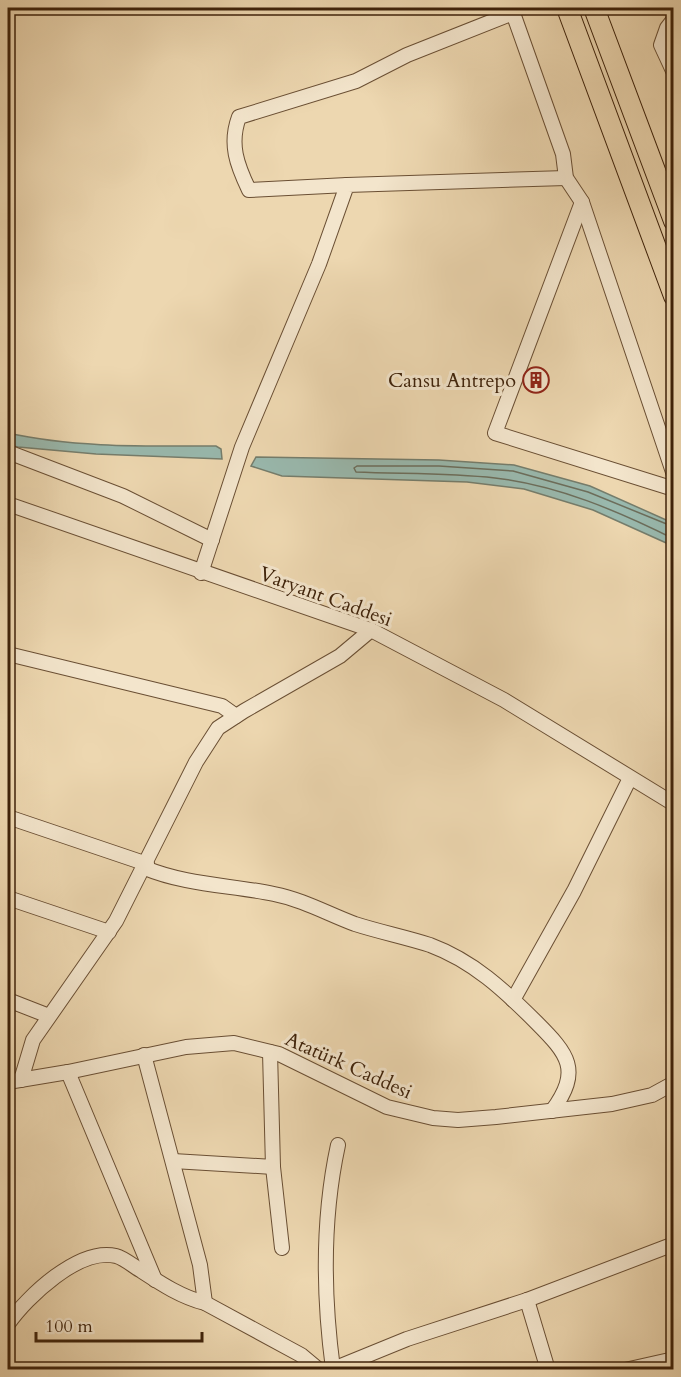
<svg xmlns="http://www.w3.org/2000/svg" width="681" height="1377" font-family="Cardo,serif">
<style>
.water{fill:#99b9ae;stroke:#757d6c;stroke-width:1.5}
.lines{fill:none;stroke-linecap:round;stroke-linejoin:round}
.shore{stroke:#6c6e5c;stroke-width:1.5}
.minor-casing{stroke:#6a4f34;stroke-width:16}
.highway-casing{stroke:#3e220a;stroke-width:22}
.minor{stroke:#f3e5cc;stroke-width:14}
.highway{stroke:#edd7b0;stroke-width:20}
.labels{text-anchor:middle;stroke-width:6;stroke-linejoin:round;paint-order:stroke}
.poi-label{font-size:20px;fill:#3e220a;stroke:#f3e5cc;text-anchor:end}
.street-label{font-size:20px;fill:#3e220a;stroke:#f3e5cc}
</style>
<rect width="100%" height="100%" fill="#edd7b0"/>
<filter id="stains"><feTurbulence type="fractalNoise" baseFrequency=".00333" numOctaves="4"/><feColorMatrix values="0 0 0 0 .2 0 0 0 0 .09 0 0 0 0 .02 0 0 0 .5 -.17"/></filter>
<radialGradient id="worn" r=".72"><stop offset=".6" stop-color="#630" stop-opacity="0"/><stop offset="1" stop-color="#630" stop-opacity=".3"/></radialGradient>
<g class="water">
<path d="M8 433C75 448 148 446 216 446L221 449 222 459 96 454 18 447 8 445Z"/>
<path d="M256 457 439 460 514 465 590 486 673 523V546L593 510 524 489 467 482 282 476 251 466Z"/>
</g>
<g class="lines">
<path class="shore" d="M674 527 588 492 513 471 439 466H357L354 468 356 472C402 474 449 473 495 478 557 485 618 511 674 539"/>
<g class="minor-casing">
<g id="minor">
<path d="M674 19 667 28 661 45 674 73"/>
<path d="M347 185 249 190C237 165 229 144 239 117L356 81 407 55 513 13 563 154 566 178 582 202 674 475"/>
<path d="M582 202 495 433 674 489"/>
<path d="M8 452 123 496 212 540"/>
<path d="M8 504 371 630 504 700 674 804"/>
<path d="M201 573 242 447 319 264 347 185 566 178"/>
<path d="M8 654 222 706 236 716"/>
<path d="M8 817 147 864"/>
<path d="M145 868C186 885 231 885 274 894 304 900 328 914 355 924 380 932 405 937 430 945 473 961 504 990 536 1022 568 1054 582 1070 552 1111"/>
<path d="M8 898 109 932"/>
<path d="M8 1000 49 1016"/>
<path d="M513 1000 574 891 630 778"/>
<path d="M144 1055 200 1265 205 1303"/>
<path d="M68 1072 155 1280"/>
<path d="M21 1080 33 1040 116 921 196 762 218 728 244 711 340 656 371 630"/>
<path d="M8 1082 68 1072 186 1047 234 1043 279 1054 387 1107 433 1118 458 1120 496 1117 612 1104 652 1095 674 1083"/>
<path d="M173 1161 273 1167 270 1052"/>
<path d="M273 1167 282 1248"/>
<path d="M527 1300 548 1370"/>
<path d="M8 1324C27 1297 79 1247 116 1256 124 1258 133 1266 140 1270 160 1283 181 1297 205 1303L301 1355 319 1370"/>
<path d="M333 1369C323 1294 322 1219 338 1145"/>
<path d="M331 1370 407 1339 527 1300 674 1244"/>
<path d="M625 1370 674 1359"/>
</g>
</g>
<g class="highway-casing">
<g id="highway">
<path d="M567 8 674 296"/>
<path d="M594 8 674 221"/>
</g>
</g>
<use href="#minor" class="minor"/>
<use href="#highway" class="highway"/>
</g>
<defs>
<g id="building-ring" transform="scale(1.35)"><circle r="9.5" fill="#f3e5cc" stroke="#8f2418" stroke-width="1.5"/><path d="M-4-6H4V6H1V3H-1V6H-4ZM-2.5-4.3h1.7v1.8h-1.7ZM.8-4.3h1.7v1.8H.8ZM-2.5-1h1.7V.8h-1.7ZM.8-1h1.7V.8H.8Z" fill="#8f2418"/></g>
</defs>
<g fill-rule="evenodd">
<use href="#building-ring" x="536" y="380"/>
</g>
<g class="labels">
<g class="poi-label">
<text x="516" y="387">Cansu Antrepo</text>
</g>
<g class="street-label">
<text transform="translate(326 596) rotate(20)" y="7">Varyant Caddesi</text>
<text transform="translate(349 1065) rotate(24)" y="7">Atatürk Caddesi</text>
</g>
</g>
<rect width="681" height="1377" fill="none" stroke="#edd7b0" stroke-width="30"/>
<rect x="9" y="9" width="663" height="1359" fill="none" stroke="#3e220a" stroke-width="3"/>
<rect x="15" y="15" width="651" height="1347" fill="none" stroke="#3e220a" stroke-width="1.5"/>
<path d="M36 1332v9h166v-9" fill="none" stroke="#3e220a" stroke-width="3"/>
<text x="45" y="1332" font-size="18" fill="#3e220a" stroke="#f3e5cc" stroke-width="4.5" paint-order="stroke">100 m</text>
<rect width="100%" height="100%" filter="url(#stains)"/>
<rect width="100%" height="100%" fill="url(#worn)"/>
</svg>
